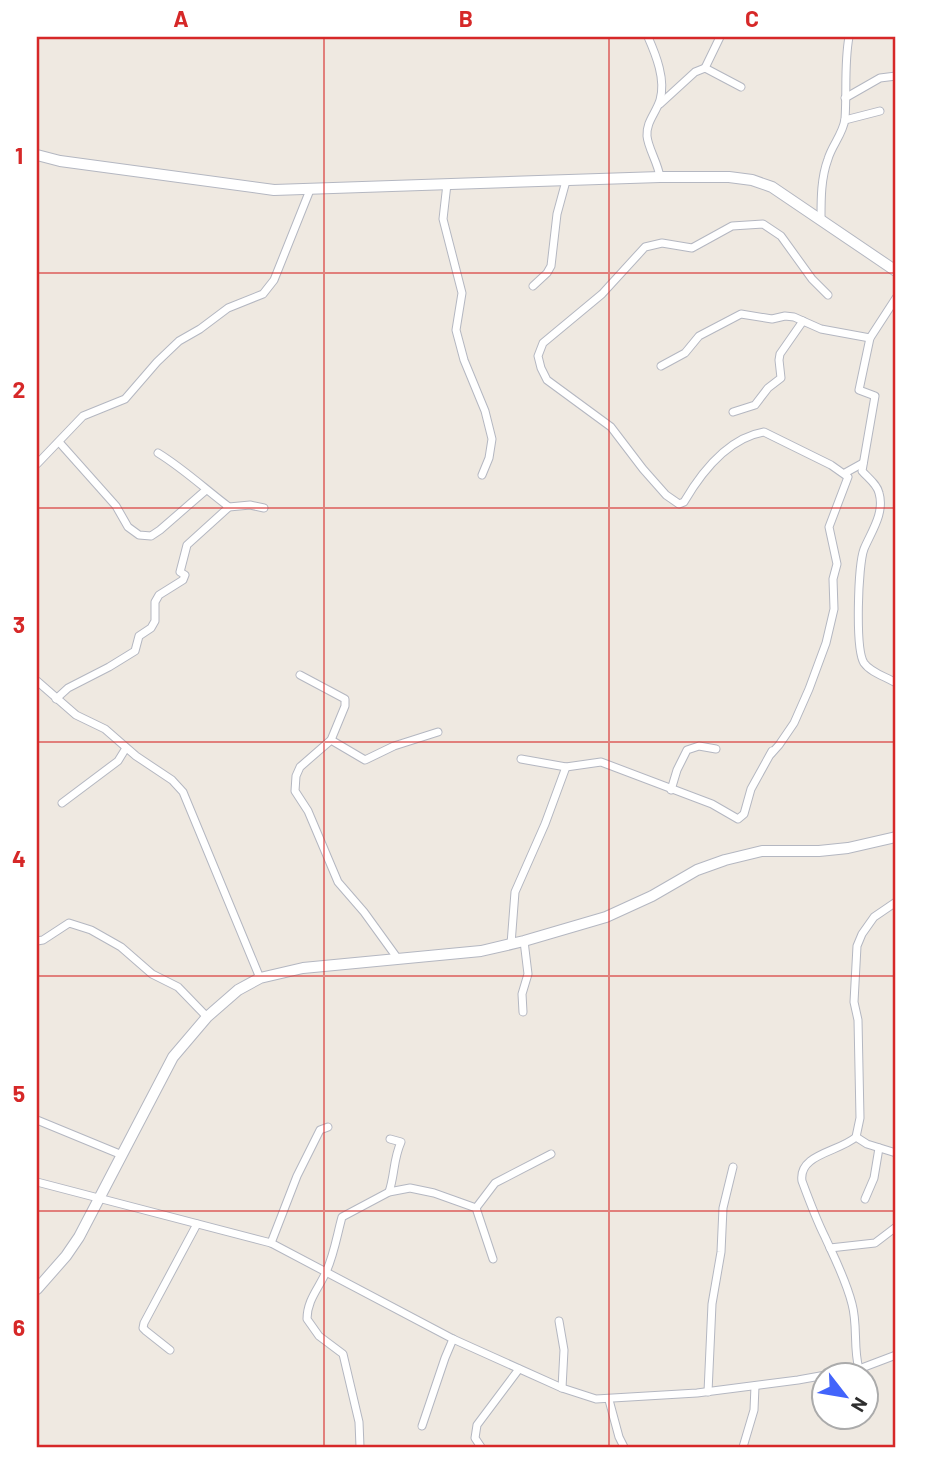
<svg xmlns="http://www.w3.org/2000/svg" width="933" height="1484" font-family="Barlow,sans-serif">
<style>
.lines{fill:none;stroke-linecap:round;stroke-linejoin:round}
.street-casing{stroke:#b4b7c1;stroke-width:9}
.secondary-casing{stroke:#b4b7c1;stroke-width:12}
.street{stroke:#fff;stroke-width:7}
.secondary{stroke:#fff;stroke-width:10}
.grid{fill:none;stroke:#d62828;stroke-width:2;stroke-opacity:0.55}
.neatline{fill:none;stroke:#d62828;stroke-width:2.5}
.grid-label{font-size:23px;text-anchor:middle;font-weight:bold;fill:#d62828}
</style>
<rect width="100%" height="100%" fill="#efe9e1"/>
<g class="lines">
<g class="street-casing">
<g id="street">
<path d="M648 37C656 55 666 80 660 100 656 113 646 122 647 136 648 148 658 163 660 177"/>
<path d="M705 68 720 37"/>
<path d="M845 98 880 78 896 76"/>
<path d="M660 104 695 72 705 68 741 87"/>
<path d="M845 120 880 111"/>
<path d="M447 184 443 219 462 293 456 330 464 360 485 411 492 439 489 458 482 475"/>
<path d="M821 218C821 198 821 178 828 159 832 145 843 134 845 119 847 91 844 64 849 37"/>
<path d="M533 286 547 273 551 266 557 214 566 181"/>
<path d="M896 298 870 338 859 390 875 396 862 471C868 478 877 484 879 493 885 513 871 532 864 549 858 565 855 649 864 663 871 673 887 677 896 683"/>
<path d="M661 366 685 353 699 336 741 314 772 319 785 316 794 317 821 329 870 338"/>
<path d="M733 412 755 405 768 388 781 378 779 360 780 354 803 321"/>
<path d="M59 442 116 506 128 527 139 535 151 536 160 530 206 490"/>
<path d="M158 453C184 469 205 489 229 507"/>
<path d="M37 464 83 416 125 399 157 362 179 341 200 329 228 308 263 294 274 280 310 190"/>
<path d="M845 473 863 463"/>
<path d="M300 675 345 699V706L331 740 300 767 296 776 295 791 308 811 338 882 364 912 398 959"/>
<path d="M37 681 76 715 105 729 136 756 172 780 183 792 260 978"/>
<path d="M56 699 68 688 109 667 135 651 139 636 151 628 155 621V602L159 595 183 580 185 575 180 572 187 545 229 507 250 505 264 508"/>
<path d="M331 740 365 760 394 746 438 732"/>
<path d="M771 754 779 745 794 723 809 689 826 643 834 609 833 579 837 564 829 527 848 477 831 465 764 432C728 438 701 473 684 502L679 504 666 495 643 469 611 427 547 380 541 368 538 356 543 343 602 294 645 247 662 243 692 248 732 226 763 224 781 236 812 279 828 295"/>
<path d="M521 759 566 767 601 762 712 804 738 819 744 814 751 789 772 751"/>
<path d="M671 790 677 770 687 750 699 746 716 749"/>
<path d="M62 803 118 761 126 748"/>
<path d="M37 941 43 940 69 923 91 930 121 947 152 974 178 987 207 1017"/>
<path d="M511 944 515 892 545 824 566 767"/>
<path d="M523 1012 522 994 528 974 524 941"/>
<path d="M37 1120 122 1155"/>
<path d="M856 1137 867 1144 896 1153"/>
<path d="M37 1182 271 1243 453 1339 562 1388 596 1399 697 1393 798 1380 859 1369 896 1355"/>
<path d="M389 1192C395 1174 393 1160 401 1142L390 1139"/>
<path d="M865 1199 874 1178 879 1148"/>
<path d="M476 1208 495 1183 551 1154"/>
<path d="M271 1243 297 1176 320 1130 328 1127"/>
<path d="M830 1248 875 1243 896 1227"/>
<path d="M559 1321 564 1350 562 1388"/>
<path d="M170 1350 146 1331 143 1328 144 1323 197 1224"/>
<path d="M859 1369C853 1348 858 1326 852 1304 846 1280 835 1259 825 1237 816 1219 809 1200 802 1181 798 1154 839 1152 856 1137L860 1118 858 1020 854 1002 857 946 862 934 874 917 896 902"/>
<path d="M708 1392 712 1304 721 1252 723 1208 733 1167"/>
<path d="M609 1400 619 1437 624 1447"/>
<path d="M422 1426 445 1358 453 1339"/>
<path d="M360 1447 359 1422 343 1354 319 1336 307 1319C307 1300 319 1288 326 1272 334 1255 337 1235 342 1217L389 1192 410 1188 434 1193 476 1208 493 1259"/>
<path d="M481 1447 475 1438 477 1425 519 1369"/>
<path d="M743 1447 754 1410 755 1386"/>
</g>
</g>
<g class="secondary-casing">
<g id="secondary">
<path d="M37 155 60 161 274 190 660 177H729L752 180 772 187 896 271"/>
<path d="M37 1289 66 1256 79 1237 173 1057 207 1017 238 990 260 978 303 968 481 951 524 941 606 917 652 896 697 870 725 860 762 851H819L848 848 896 837"/>
</g>
</g>
<use href="#street" class="street"/>
<use href="#secondary" class="secondary"/>
</g>
<path class="grid" d="M324 37V1447M609 37V1447M37 273H896M37 508H896M37 742H896M37 976H896M37 1211H896"/>
<rect width="933" height="1484" fill="none" stroke="#ffffff" stroke-width="77"/>
<g transform="translate(845 1396) rotate(121)"><circle r="33" fill="#ffffff" stroke="#ababab" stroke-width="2"/>
<path d="M0-5L12 26L0 18L-12 26Z" fill="#4264fb"/>
<text y="-10" font-size="19" font-weight="bold" text-anchor="middle" fill="#2e2e2e">N</text>
</g>
<rect x="38" y="38" width="856" height="1408" class="neatline"/>
<g class="grid-label">
<text x="181" y="27">A</text>
<text x="466" y="27">B</text>
<text x="752" y="27">C</text>
<text x="19" y="164">1</text>
<text x="19" y="398">2</text>
<text x="19" y="633">3</text>
<text x="19" y="867">4</text>
<text x="19" y="1102">5</text>
<text x="19" y="1336">6</text>
</g>
</svg>
